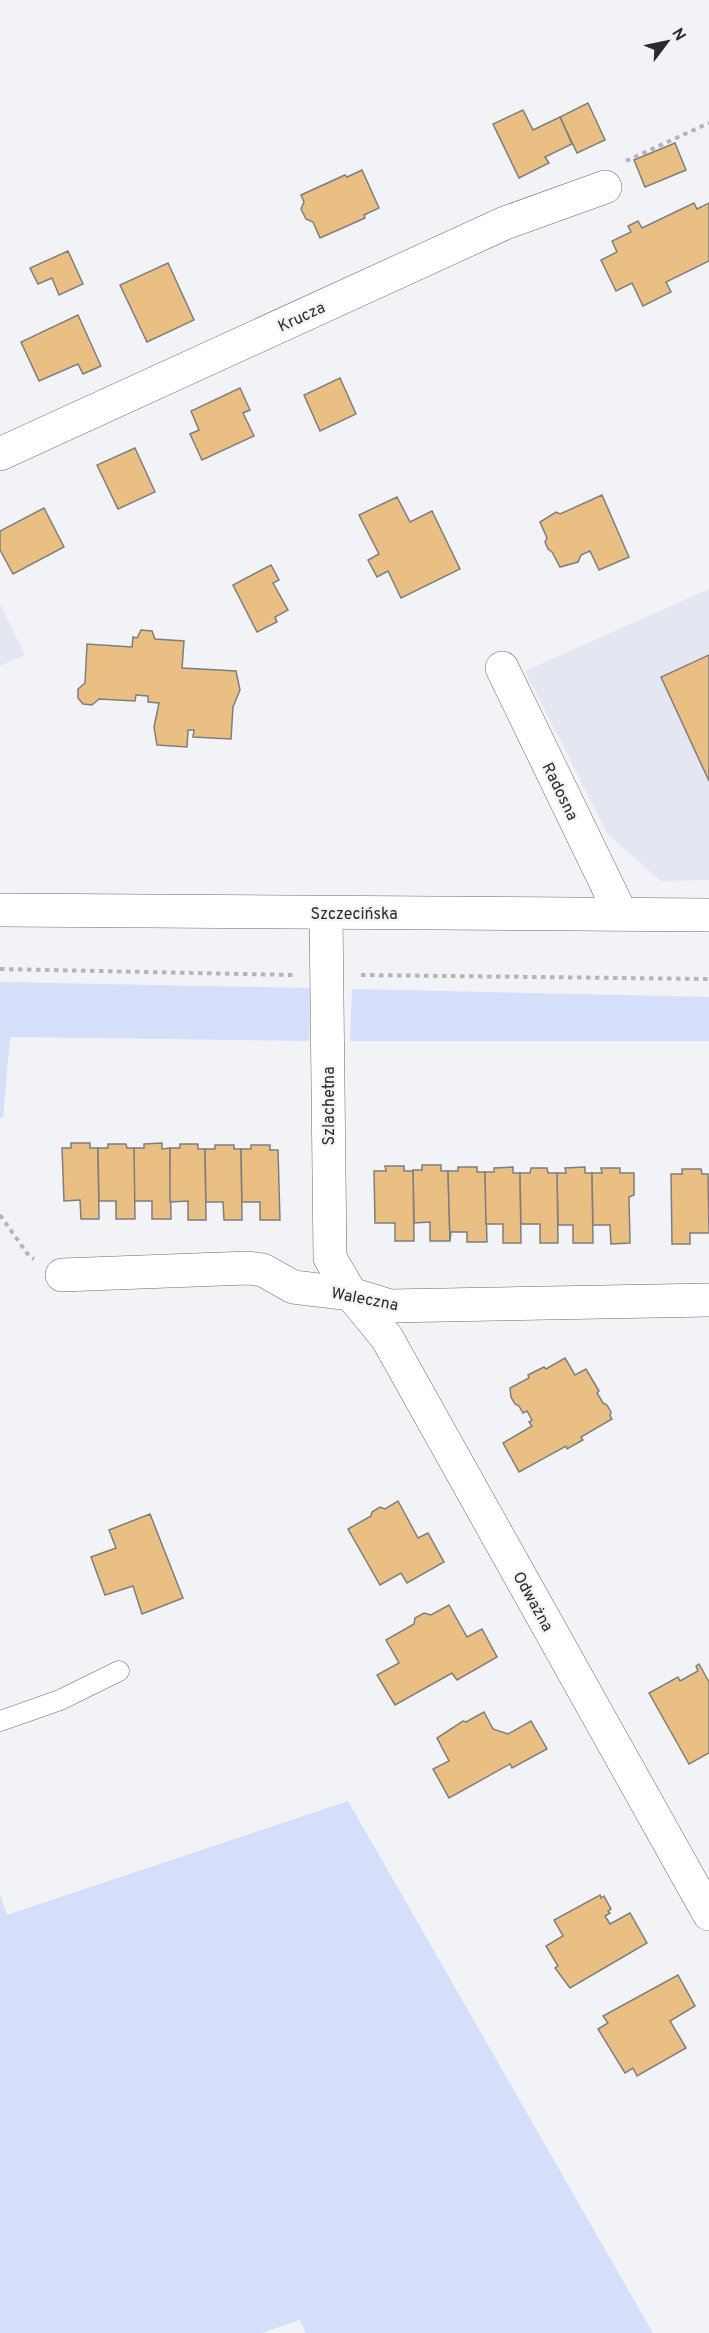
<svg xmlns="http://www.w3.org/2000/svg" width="709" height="2333" font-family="Overpass,sans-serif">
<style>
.built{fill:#e4e7f1}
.green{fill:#d5dff9}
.building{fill:#e9bf83;stroke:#807e7c;stroke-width:1.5}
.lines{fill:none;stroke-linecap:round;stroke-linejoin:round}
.lane-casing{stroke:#6c6c6e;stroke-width:21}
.street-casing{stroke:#6c6c6e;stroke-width:34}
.secondary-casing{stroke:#6c6c6e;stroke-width:34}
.path{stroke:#b4b5b7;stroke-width:4;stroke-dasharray:4.5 4.5;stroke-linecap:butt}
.lane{stroke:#fff;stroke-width:20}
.street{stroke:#fff;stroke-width:33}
.secondary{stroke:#fff;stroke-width:33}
.labels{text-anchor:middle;stroke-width:4.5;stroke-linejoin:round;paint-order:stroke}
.street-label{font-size:16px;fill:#2a2b2b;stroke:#f2f3f6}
</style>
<rect width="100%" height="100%" fill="#f2f3f6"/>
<g class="built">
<path d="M709 589V880L661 881 608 835 525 671Z"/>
<path d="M0 604 25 655 0 666Z"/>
</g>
<g class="green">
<path d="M0 982 311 988 309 1041 10 1037 3 1118H0Z"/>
<path d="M352 989 709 997V1041H350Z"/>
<path d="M348 1801 653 2333H306L300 2320 262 2333H0V1895L7 1915Z"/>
</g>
<g class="building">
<path d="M588 103 605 140 577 153 560 117Z"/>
<path d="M523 110 533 130 560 117 572 144 545 157 549 163 519 178 493 124Z"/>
<path d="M675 143 686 170 645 187 634 160Z"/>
<path d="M362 170 379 208 364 215 365 218 320 238 313 222 306 219 301 209 304 202 301 195 345 175 347 177Z"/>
<path d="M694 203 697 209 709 203V261L666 282 671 292 643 306 632 283 616 291 601 260 617 252 612 241 631 232 628 226 638 221 642 228Z"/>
<path d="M68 251 83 284 59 295 52 278 38 284 30 268Z"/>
<path d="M168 263 194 320 147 342 120 285Z"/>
<path d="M78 315 101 366 83 374 78 364 39 381 21 342Z"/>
<path d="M340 378 356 414 320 431 304 395Z"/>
<path d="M240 388 250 410 243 413 254 436 202 460 190 434 199 430 191 411Z"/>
<path d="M135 448 155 492 118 509 97 465Z"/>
<path d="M602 495 629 557 599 570 590 551 581 555 578 562 560 567 552 552 548 549 545 542 547 538 540 522 556 512 560 514Z"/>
<path d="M397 497 410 522 432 511 460 569 401 598 388 571 377 577 368 560 379 554 359 515Z"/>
<path d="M44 508 64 547 13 574 0 550V531Z"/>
<path d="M271 565 279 580 273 583 288 610 275 617 277 622 257 632 233 585Z"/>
<path d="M141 630 152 631 155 639 184 641 182 668 236 671 240 690 233 707 231 739 193 737 194 730H188L187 747 157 745 154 727 159 703 148 702V696L136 695 135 701 99 699 92 705 83 704 78 698V689L85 683 87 644 132 647 133 637 137 638Z"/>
<path d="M709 655V781L661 677Z"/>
<path d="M71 1143H90V1148H98L99 1219H81L80 1200 64 1201 62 1148H71Z"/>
<path d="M162 1143V1149L170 1148 171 1219H152V1201H134V1148H144V1144Z"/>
<path d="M108 1144H126L127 1148H134L135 1219H116V1201H99L98 1148H108Z"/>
<path d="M180 1144H198V1149H205L206 1220H188V1201L170 1202V1148H180Z"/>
<path d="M215 1145H234V1149H241L242 1220H224L223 1202H206L205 1149H215Z"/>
<path d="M251 1145H270V1150H278L280 1220H260V1202H242L241 1149H251Z"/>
<path d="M422 1165H441V1171H448L450 1241H430V1222L414 1223 413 1170H422Z"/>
<path d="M385 1166H404V1171H413L414 1241H395V1223H375L374 1171H386Z"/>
<path d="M458 1167H477V1172H485L487 1242H467V1232H451L450 1241 448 1171H458Z"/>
<path d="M513 1167V1173H520L521 1243H503V1224H486L485 1172H494V1168Z"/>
<path d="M585 1167V1173H592L593 1243H573V1225H558L557 1173H566L565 1168Z"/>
<path d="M531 1168H547L548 1173H557L558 1243H540V1224H521L520 1173H530Z"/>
<path d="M601 1168H620V1173H634V1195L629 1197 630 1243 611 1244 610 1225H593L592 1173H602Z"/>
<path d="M682 1169H701L702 1174H708L709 1233H690V1244H672L671 1174H682Z"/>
<path d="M565 1358 575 1375 586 1369 599 1391 597 1393 603 1403 607 1405 611 1412 610 1416 612 1419 581 1437 583 1440 567 1449 566 1446 519 1472 503 1443 532 1426 529 1422 532 1420 527 1411 523 1413 519 1406 515 1404 511 1397 510 1388 529 1378 528 1375 544 1367 546 1369Z"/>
<path d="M398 1501 418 1538 428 1533 444 1562 407 1583 401 1573 380 1585 348 1529 371 1516 372 1512 380 1507 385 1509Z"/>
<path d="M150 1514 183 1598 142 1614 133 1586 105 1595 91 1557 116 1548 109 1530Z"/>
<path d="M449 1605 467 1637 482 1629 497 1657 457 1680 452 1673 395 1705 377 1675 399 1663 386 1640 414 1624 415 1618 424 1613 431 1615Z"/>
<path d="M699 1664 709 1682V1753L689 1764 649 1693 678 1677 680 1681 698 1671 696 1666Z"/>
<path d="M484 1712 493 1729 508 1734 531 1721 547 1749 512 1768 510 1764 449 1798 433 1769 449 1761 437 1738 463 1721 466 1722Z"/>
<path d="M600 1895 601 1898 604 1896 611 1909 608 1911 610 1913 605 1916 610 1924 630 1913 647 1943 570 1988 555 1968 558 1966 546 1946 563 1936 554 1920Z"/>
<path d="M678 1975 695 2006 670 2021 686 2048 637 2076 633 2068 625 2073 598 2029 608 2023 603 2016Z"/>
</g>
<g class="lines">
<g class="lane-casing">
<path id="lane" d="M0 1721 60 1700 119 1671"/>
</g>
<g class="street-casing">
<g id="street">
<path d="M0 454 505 223 605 187"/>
<path d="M502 668 621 914"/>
<path d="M326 913 330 1258 351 1294 387 1338 709 1914"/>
<path d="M62 1275 248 1268 263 1270 293 1287 351 1294 390 1306 709 1300"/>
</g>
</g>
<g class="secondary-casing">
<path id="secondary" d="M0 910 709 915"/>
</g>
<g class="path">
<path d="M626 161 709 123"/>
<path d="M0 969 293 975"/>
<path d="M361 975 709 979"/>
<path d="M0 1215 29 1256 34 1259"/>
</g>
<use href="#lane" class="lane"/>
<use href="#street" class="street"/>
<use href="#secondary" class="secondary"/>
</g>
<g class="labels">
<g class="street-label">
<text transform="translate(301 316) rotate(-25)" y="6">Krucza</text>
<text transform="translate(561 791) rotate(64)" y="6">Radosna</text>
<text x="354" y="919">Szczecińska</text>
<text transform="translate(328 1106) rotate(-90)" y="6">Szlachetna</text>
<text transform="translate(365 1298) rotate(11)" y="6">Waleczna</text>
<text transform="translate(534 1601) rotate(61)" y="6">Odważna</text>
</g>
</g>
<g transform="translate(667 42) rotate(58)" stroke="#f2f3f6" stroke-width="4.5" paint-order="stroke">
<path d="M0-4.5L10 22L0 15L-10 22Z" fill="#2a2b2b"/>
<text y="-9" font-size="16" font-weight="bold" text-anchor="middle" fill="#2a2b2b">N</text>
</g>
</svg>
